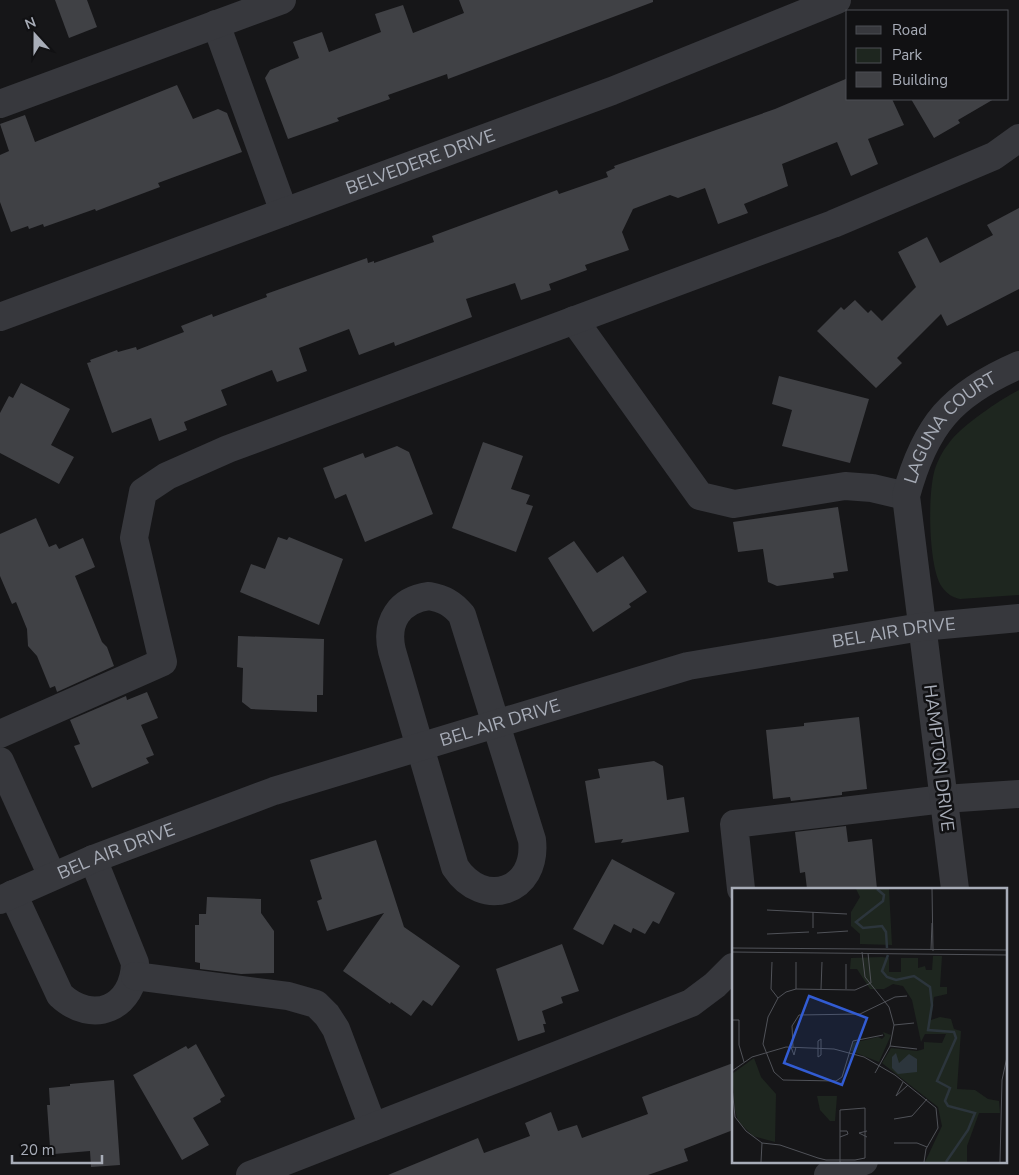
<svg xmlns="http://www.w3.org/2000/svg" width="1019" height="1175" font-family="'Nunito Sans',sans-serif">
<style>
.green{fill:#1e261f}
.building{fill:#404145}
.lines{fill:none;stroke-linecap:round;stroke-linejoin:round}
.minor{stroke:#37383d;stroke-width:28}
.labels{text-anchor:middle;stroke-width:5;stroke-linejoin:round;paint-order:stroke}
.street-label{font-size:18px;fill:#a8adb8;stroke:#111113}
.inset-river{fill:none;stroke:#2c353c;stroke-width:2.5}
.inset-road{fill:none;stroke:#505258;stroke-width:1}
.view{fill:#325cd3;fill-opacity:0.15;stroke:#325cd3;stroke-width:2.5}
.inset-edge{fill:none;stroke:#a8adb8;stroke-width:2.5}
</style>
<rect width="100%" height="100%" fill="#161618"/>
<path class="green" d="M1019 390V595L960 599C952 597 947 594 942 587 928 568 927 488 936 466 939 458 944 449 949 443 961 426 1001 399 1019 390Z"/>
<g class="building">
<path d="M55 0H87L97 27 69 38Z"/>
<path d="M459 0H653V2L448 79 447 74 388 95 390 99 337 118 339 121 288 139 265 78 270 70 299 58 293 42 322 32 329 52 381 32 375 14 403 5 413 33 464 13Z"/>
<path d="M848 78V99H892L904 125 868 139 878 164 851 176 837 142 782 164 788 186 744 204 748 213 718 224 705 188 678 198 670 195 633 209 622 232 629 250 585 265 587 270 549 284 551 290 521 300 515 283 466 299 472 317 395 346 394 342 359 355 349 329 299 348 307 371 277 382 272 370 221 390 227 405 184 422 187 430 159 441 151 418 112 433 87 363 91 362 90 360 117 350 118 352 136 347 137 350 184 332 181 326 212 314 213 317 267 297 266 294 367 258 368 263 374 261V263L434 242 432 236 557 190 559 194 608 177 606 172 615 168 614 166 775 109Z"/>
<path d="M177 85 193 119 218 109 227 113 242 152 158 183 160 187 96 211 95 209 44 227 43 224 29 229 28 226 11 232 0 202V155L9 151 0 124 25 115 35 142Z"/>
<path d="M911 99H994L958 120 960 123 934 138Z"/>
<path d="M1019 208V289L947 326 941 314 897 358 902 363 876 388 817 331 841 307 844 310 855 300 868 313 871 310 882 321 916 287 898 252 927 237 940 263 993 235 987 225Z"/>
<path d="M779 376 869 399 850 463 782 446 792 410 772 404Z"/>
<path d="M21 383 70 409 51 445 74 457 59 484 0 453V413L9 396 13 398Z"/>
<path d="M483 442 523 456 511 489 530 495 526 504 533 506 516 552 452 528Z"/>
<path d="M397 446 409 452 433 514 365 542 346 494 335 499 323 468 363 453 365 458Z"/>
<path d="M838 507 848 571 833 573 834 578 777 586 768 582 763 549 738 552 733 522Z"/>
<path d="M36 518 49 547 56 544 59 549 83 538 95 567 75 576 102 642 107 647 114 666 57 692 55 686 50 688 37 656 28 646 27 629 16 602 12 604 0 576V534Z"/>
<path d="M278 537 287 540 289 537 343 559 319 625 240 592 251 564 265 569Z"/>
<path d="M574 541 597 573 623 556 647 592 629 604 631 607 593 632 548 558Z"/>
<path d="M238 636 324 639 323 695H317V712L251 709 242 702 243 668 237 667Z"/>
<path d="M147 692 158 718 141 725 154 755 146 758 149 763 92 788 74 746 80 744 70 720 126 696 127 700Z"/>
<path d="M859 717 867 789 842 792V795L791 801 790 797 773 799 766 730 804 726V723Z"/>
<path d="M654 761 663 766 667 800 684 797 689 832 621 843 623 839 595 843 585 781 600 778 598 769Z"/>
<path d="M846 826 848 842 872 839 877 889H807L805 872 800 873 795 832Z"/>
<path d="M376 840 404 927 460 966 432 1006 423 1000 411 1016 391 1002 390 1004 343 971 384 913 327 931 317 901 322 899 310 860Z"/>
<path d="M612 859 675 893 659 924 653 921 645 934 633 928 631 933 614 924 603 945 573 929Z"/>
<path d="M207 897 261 899V913L274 931V973L241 974 200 969V963L195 962V925H199V914H206Z"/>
<path d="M562 944 579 991 561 997 563 1003 542 1011 546 1024H543L545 1032 518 1041 496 969Z"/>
<path d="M196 1044 225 1096 220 1099 221 1102 193 1118 209 1145 182 1160 133 1075 186 1046 188 1049Z"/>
<path d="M733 1063V1130L684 1149 688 1161 648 1175H388L478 1138 484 1153 530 1136 525 1123 551 1112 558 1131 577 1125 582 1138 648 1114 642 1097Z"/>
<path d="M114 1080 120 1165 91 1167 90 1151 54 1154V1147H50L47 1105H50L49 1088 70 1086V1084Z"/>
</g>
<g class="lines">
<g class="minor">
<path d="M216 24 284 212"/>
<path d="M0 104 282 0"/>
<path id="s1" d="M0 317 612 91 837 0"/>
<path d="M574 320 700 496 734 504 845 486 872 488 906 496"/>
<path d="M429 596C444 599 452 603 462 615L532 840C538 892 483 910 455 867L392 651C385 622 399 600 429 596Z"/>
<path d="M0 734 163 662 134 538 143 492 167 476 228 449 833 224 994 156 1019 138"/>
<path d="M0 761 52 876"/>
<path d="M741 889 734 824 944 799 1019 794"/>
<path id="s2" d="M955 889 906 496C925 425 952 394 1019 365"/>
<path d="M13 894 60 995C93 1026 134 1008 135 963L93 859"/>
<path id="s3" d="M0 900 93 859 274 791 688 666 921 627 1019 618"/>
<path d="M135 976 288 996 316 1004 327 1015 336 1029 373 1127"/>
<path d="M250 1175 691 1003 715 985 733 967"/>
<path d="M828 1175 864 1161"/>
</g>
</g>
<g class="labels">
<g class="street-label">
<text dy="6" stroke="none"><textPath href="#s1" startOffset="448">BELVEDERE DRIVE</textPath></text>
<text dy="6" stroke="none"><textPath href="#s2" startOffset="480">LAGUNA COURT</textPath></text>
<text dy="6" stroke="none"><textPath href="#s3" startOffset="936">BEL AIR DRIVE</textPath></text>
<text dy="6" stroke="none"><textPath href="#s3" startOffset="531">BEL AIR DRIVE</textPath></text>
<text transform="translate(939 758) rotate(83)" y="6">HAMPTON DRIVE</text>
<text dy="6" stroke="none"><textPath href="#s3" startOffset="126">BEL AIR DRIVE</textPath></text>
</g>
</g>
<g transform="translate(732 888)">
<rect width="275" height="275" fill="#161618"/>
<path d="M124 1H157L160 57 128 56V46L119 38V24L128 9ZM201 68H210L208 99H215V106L202 109 199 132 208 129 219 131 222 141 229 143 225 201 243 202 256 211 267 213 268 225H247L235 258V274H193L210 238 206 219 150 175 159 160 185 163 192 161V154L210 155 214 146H193L189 154 180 112 171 98 161 96 152 101H138L125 81H118L119 70 150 69 157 70V84H169V70H186V80L193 78 194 82H200ZM151 144 159 147 147 174 119 163 120 155 146 149 150 151 153 148ZM22 170 29 189 44 206 43 254 21 248 6 233 3 222 0 186ZM85 208H105L103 233H98L88 222Z" fill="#1e261f"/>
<path d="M164 165 167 175 177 166 185 171V184L166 186 160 180V169Z" fill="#2c353c"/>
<path class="inset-river" d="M145 1 152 7 151 13 124 34 131 40 150 38 154 44 155 60M156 67 150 83 155 89 164 92 182 88 198 99 200 117 196 142 222 144 224 150 205 193 218 200 213 213 216 218 243 225 236 242 214 274"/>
<path class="inset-road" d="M200 1 201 63M35 22 115 26M81 40V24M85 45 116 43M35 46 77 44M0 60 275 62M199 62 200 35M0 64 275 67M130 64 133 89 157 119 162 137 158 158 143 185M136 65 139 95M40 74 39 101 46 110M139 95 123 102 64 101 54 104 46 110 36 129 31 156 42 184 51 192 104 193 110 189 121 153 151 147M64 101V74M89 101 90 74M114 101V76M0 132H7V157L12 174M162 137 182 135M89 151V167L86 169V153ZM158 158 185 161M59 159 62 167 64 159M61 159 60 138 67 127 128 126 163 109 175 108M0 183 20 169 54 159 102 161 132 169 163 187 204 220 206 240 194 261 192 274M171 194 164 208 176 197M0 199 3 229 14 243 30 255 48 257 86 270 94 272H123L133 270V220L108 222V274M162 231 180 228 195 211M108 249 116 246 115 243H108M135 249 127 245 135 243M162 255H185L195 259M29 274 30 255M268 274 270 192 275 169"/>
<path class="view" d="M77 108 135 130 110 197 52 175Z"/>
<rect width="275" height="275" class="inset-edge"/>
</g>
<rect x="846" y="10" width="162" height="90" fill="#111113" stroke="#4d4f55"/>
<rect x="856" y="26" width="25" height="8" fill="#37383d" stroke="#4d4f55"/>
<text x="892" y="35" font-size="15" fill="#a8adb8">Road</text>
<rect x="856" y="48" width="25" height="15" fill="#1e261f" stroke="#4d4f55"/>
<text x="892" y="60" font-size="15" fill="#a8adb8">Park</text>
<rect x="856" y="72" width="25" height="15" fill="#404145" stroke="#4d4f55"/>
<text x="892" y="85" font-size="15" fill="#a8adb8">Building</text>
<g transform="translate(35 35) rotate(339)" stroke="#111113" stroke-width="4" paint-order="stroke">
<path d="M0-4L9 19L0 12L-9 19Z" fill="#a8adb8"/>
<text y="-8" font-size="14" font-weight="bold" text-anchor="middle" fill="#a8adb8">N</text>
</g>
<path d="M12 1155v8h90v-8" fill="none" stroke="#a8adb8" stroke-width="2.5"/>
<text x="20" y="1155" font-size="15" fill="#a8adb8" stroke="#111113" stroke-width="4" paint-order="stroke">20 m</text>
</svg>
